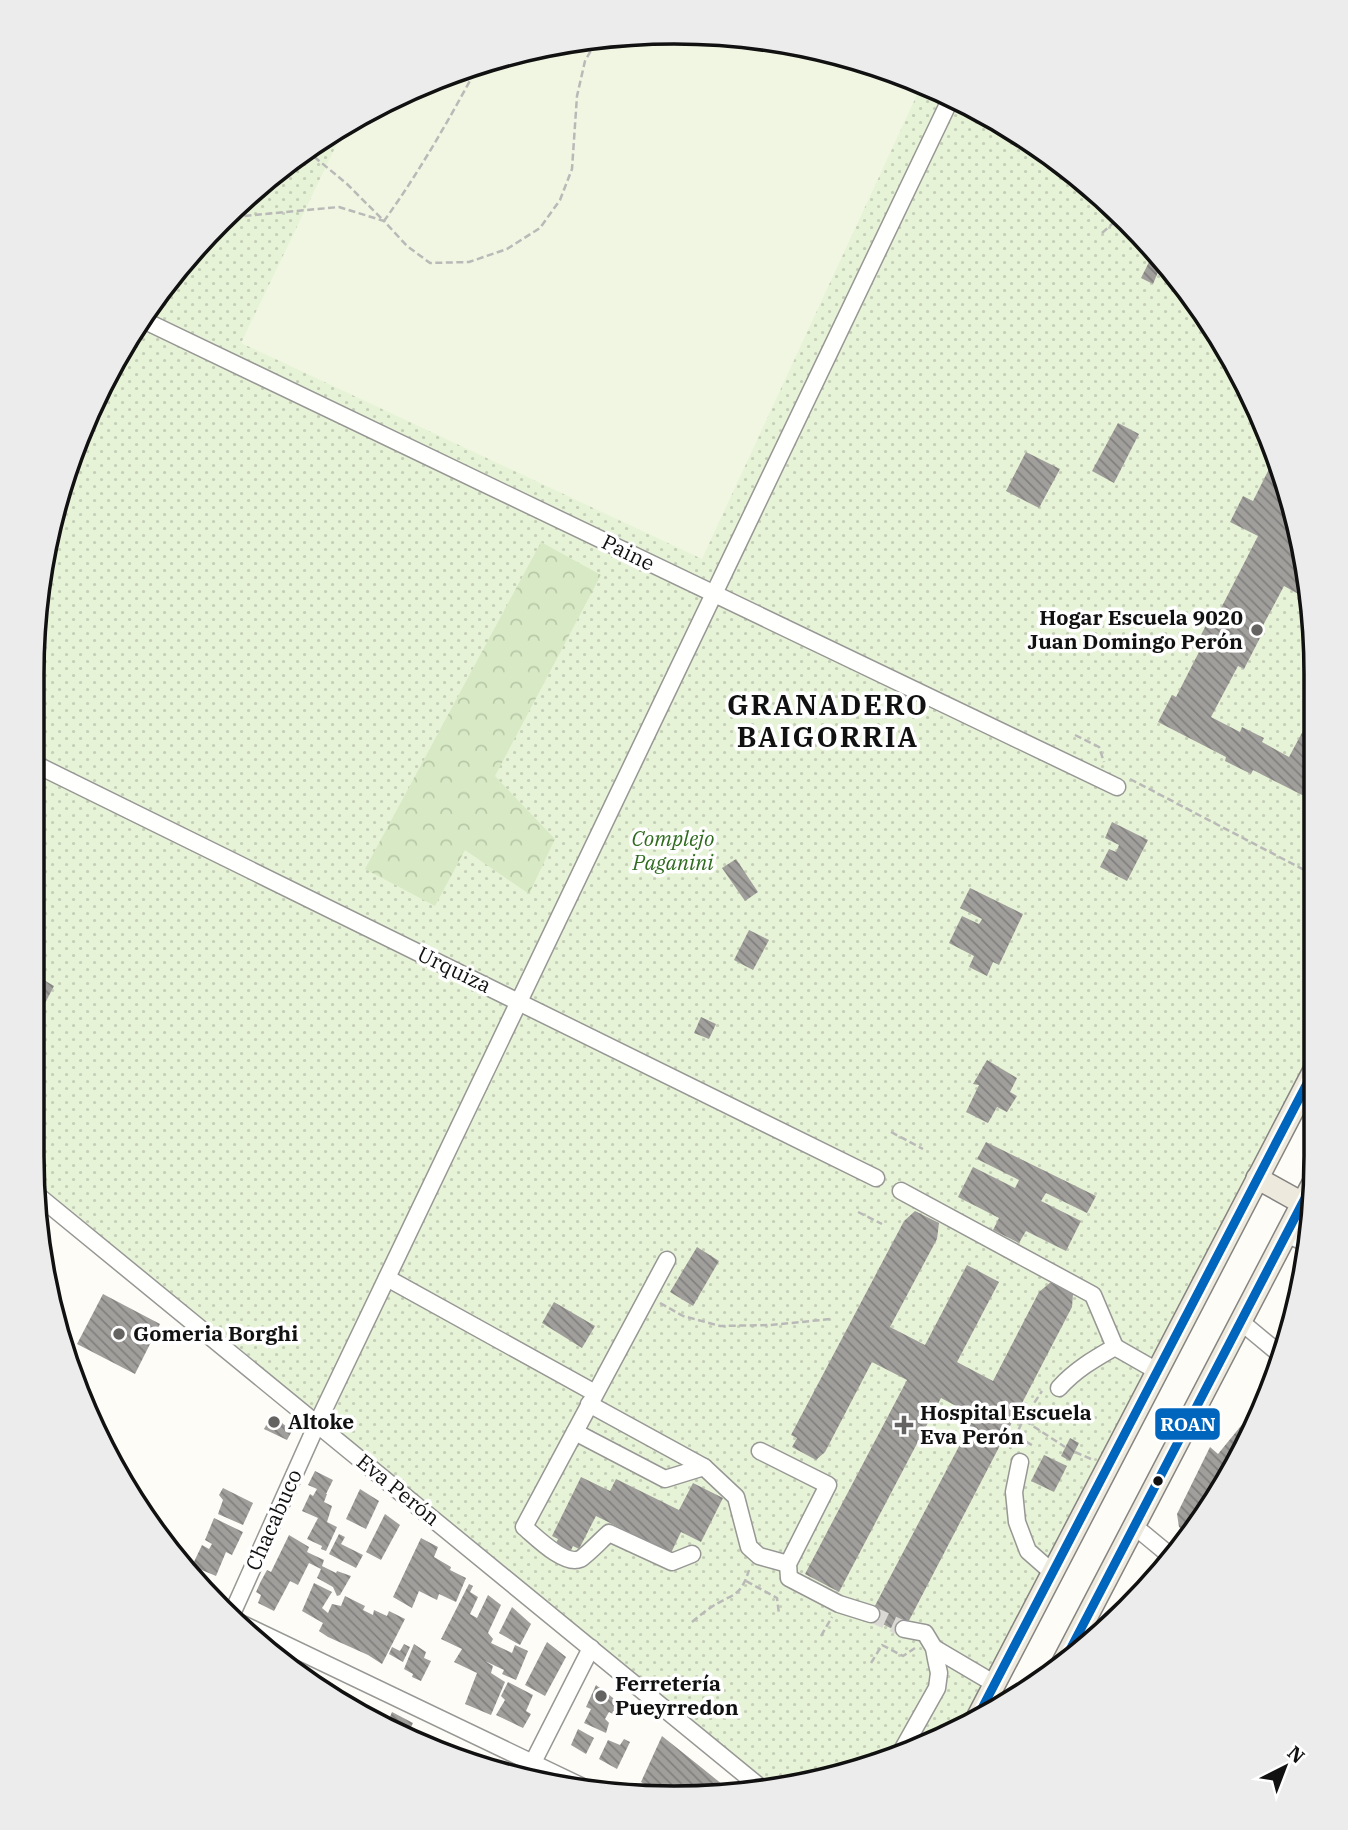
<svg xmlns="http://www.w3.org/2000/svg" width="1348" height="1830" font-family="'IBM Plex Serif',serif">
<style>
.grass{fill:url(#grass-dots)}
.forest{fill:url(#forest-crowns)}
.pitch{fill:#f0f6e1}
.building{fill:url(#building-back-hatch)}
.lines{fill:none;stroke-linecap:round;stroke-linejoin:round}
.minor-tunnel{stroke:#dad9d4;stroke-width:16;stroke-dasharray:16 8;stroke-linecap:butt}
.minor-casing{stroke:#979795;stroke-width:19}
.major-casing{stroke:#858482;stroke-width:24}
.path{stroke:#b9b9b8;stroke-width:2.5;stroke-dasharray:7 3.5;stroke-linecap:butt}
.minor{stroke:#fffffe;stroke-width:16}
.major{stroke:#ede9dc;stroke-width:21}
.bus-1-casing{stroke:#fff;stroke-width:14}
.bus-1{stroke:#0065bd;stroke-width:9}
.poi-dot{fill:#646362;stroke:#fff;stroke-width:2.5}
.bus-dot{fill:#111;stroke:#fff;stroke-width:2.5}
.labels{text-anchor:middle;stroke-width:7;stroke-linejoin:round;paint-order:stroke}
.street-label{font-size:21px;fill:#111;stroke:#fff}
.poi-label{font-size:21px;font-weight:bold;fill:#111;stroke:#fff;text-anchor:start}
.park-label{font-size:21px;font-style:italic;fill:#2f6b1f;stroke:#fff}
.district-label{font-size:28px;font-weight:bold;letter-spacing:2px;fill:#111;stroke:#fff}
.rim{fill:none;stroke:#111;stroke-width:3.5}
.line-badge{stroke:#fff;stroke-width:2.5}
.badge-label{font-size:19px;text-anchor:middle;font-weight:bold;fill:#fff}
</style>
<defs>
<pattern id="grass-dots" width="8" height="8" patternUnits="userSpaceOnUse" patternTransform="scale(1.75)"><rect width="8" height="8" fill="#e7f3d7"/><path d="M2 2h.1M6 6h.1" fill="none" stroke="#c5cfb8" stroke-width="1.8" stroke-linecap="round"/></pattern>
<pattern id="forest-crowns" width="20" height="18" patternUnits="userSpaceOnUse" patternTransform="scale(1.75)"><rect width="20" height="18" fill="#d8eac5"/><path d="M2 6a3 3 0 1 1 6 0M12 15a3 3 0 1 1 6 0" fill="none" stroke="#b8c8a8"/></pattern>
<pattern id="building-back-hatch" width="6" height="6" patternUnits="userSpaceOnUse" patternTransform="scale(1.75)"><rect width="6" height="6" fill="#a19f9c"/><path d="M-1 5l2 2M0 0l6 6M5-1l2 2" fill="none" stroke="#82807e"/></pattern>
</defs>
<rect width="100%" height="100%" fill="#fdfcf7"/>
<path class="grass" d="M632 33 758 37 881 66 996 118 1098 191 1184 283 1268 428 1311 590 1314 1070 978 1716 920 1750 760 1787 36 1194 32 1156 33 632 53 508 140 317 283 164 390 98 508 53Z"/>
<path class="forest" d="M541 542 601 575 495 776 555 839 529 894 465 850 435 906 365 869Z"/>
<path class="pitch" d="M632 33 758 37 881 66 922 84 702 559 241 343 346 125 390 98 508 53Z"/>
<g class="building">
<path d="M1149 246 1182 281V282L1159 270 1153 284 1141 278 1152 256 1146 253Z"/>
<path d="M1118 423 1139 434 1114 483 1092 471Z"/>
<path d="M1026 452 1060 469 1039 508 1006 491Z"/>
<path d="M1275 457 1295 530 1291 538 1298 542 1311 590V601L1284 586 1258 635 1261 636 1244 669 1238 666 1211 717 1240 732 1242 727 1264 738 1262 742 1289 757 1312 714V800L1253 770 1251 774 1225 761 1226 757 1158 722 1172 695 1176 697 1201 648 1196 645 1213 611 1218 614 1258 536 1230 522 1243 496 1253 501Z"/>
<path d="M1112 822 1148 840 1127 881 1100 867 1109 849 1116 852 1119 845 1105 838Z"/>
<path d="M736 859 758 892 745 901 722 868Z"/>
<path d="M970 888 1023 914 999 965 993 962 987 976 969 967 974 956 949 943 962 916 979 924 982 919 960 908Z"/>
<path d="M749 930 769 940 753 970 734 960Z"/>
<path d="M32 973 54 986 32 1028Z"/>
<path d="M701 1017 716 1024 709 1039 694 1033Z"/>
<path d="M987 1060 1017 1078 1010 1092 1017 1096 1007 1112 997 1107 988 1123 966 1112 979 1085 973 1084Z"/>
<path d="M986 1142 1096 1196 1087 1213 1046 1193 1041 1201 1081 1221 1066 1251 1026 1231 1019 1243 993 1230 999 1218 958 1197 973 1167 1015 1188 1019 1180 977 1159Z"/>
<path d="M915 1211 939 1223 937 1239 890 1327 925 1345 967 1265 999 1282 957 1362 993 1381 1039 1292 1051 1282 1073 1294 1072 1307 902 1634 869 1617 975 1416 941 1398 839 1592 805 1574 907 1380 872 1362 825 1452 816 1460 792 1447 797 1438 791 1435 904 1221Z"/>
<path d="M697 1247 719 1261 693 1306 670 1292Z"/>
<path d="M103 1294 160 1324 135 1374 77 1344Z"/>
<path d="M554 1302 595 1326 582 1348 542 1323Z"/>
<path d="M1262 1400 1231 1477 1189 1534 1179 1527 1177 1514 1210 1447 1218 1454Z"/>
<path d="M272 1415 292 1431 287 1440 264 1429Z"/>
<path d="M1070 1438 1079 1443 1070 1461 1061 1456Z"/>
<path d="M1044 1455 1067 1466 1054 1492 1031 1481Z"/>
<path d="M315 1471 333 1480 326 1494H327L324 1502 332 1506 327 1522 337 1527 326 1551 321 1549 322 1546 307 1539 318 1518 302 1511 310 1494 313 1496 317 1489 308 1485Z"/>
<path d="M581 1477 610 1491 616 1479 679 1510 693 1483 723 1498 701 1542 681 1532 671 1553 596 1516 579 1549 573 1546 570 1552 555 1545 558 1539 552 1536Z"/>
<path d="M223 1488 253 1503 243 1525 218 1514 223 1500 219 1495Z"/>
<path d="M360 1489 379 1501 366 1529 346 1519Z"/>
<path d="M385 1514 400 1525 381 1560 366 1552Z"/>
<path d="M214 1518 243 1532 232 1555 226 1552 216 1576 192 1566 202 1545 209 1549 212 1544 205 1540Z"/>
<path d="M339 1534 345 1537 341 1544 363 1555 356 1568 329 1554Z"/>
<path d="M289 1535 309 1547 307 1552 324 1560 322 1566 336 1573 337 1571 351 1576 340 1595 337 1596 333 1587 317 1578 321 1569 309 1563 298 1585 290 1581 274 1611 258 1603 261 1595 256 1592 261 1581 267 1570 271 1572Z"/>
<path d="M421 1538 438 1547 434 1557 451 1567 450 1570 466 1578 456 1602 439 1594 437 1600 419 1591 412 1608 393 1597Z"/>
<path d="M314 1583 332 1592 322 1608 328 1613 332 1604 341 1606 345 1596 365 1606 363 1610 373 1615 374 1610 387 1616 389 1611 405 1619 382 1664 368 1655 328 1637 319 1631 323 1623 302 1611Z"/>
<path d="M469 1584 473 1586 470 1592 478 1597 470 1614 477 1618 488 1595 501 1605 488 1633 493 1639 491 1643 512 1653 515 1645 528 1651 516 1680 502 1674 504 1670 485 1661 493 1666 491 1673 505 1682 491 1715 465 1704 477 1673 454 1662 462 1649 441 1639Z"/>
<path d="M512 1607 531 1624 520 1645 499 1633Z"/>
<path d="M547 1642 566 1657 545 1696 525 1685Z"/>
<path d="M404 1644 410 1647 403 1662 389 1654 392 1647 400 1651Z"/>
<path d="M414 1644 426 1652 424 1658 431 1661 421 1681 412 1677 413 1674 404 1669Z"/>
<path d="M320 1680 342 1692 339 1698 318 1684Z"/>
<path d="M508 1682 533 1695 526 1711 531 1714 523 1728 496 1715 505 1700 501 1696Z"/>
<path d="M596 1685 625 1707 619 1717 609 1712 605 1719 609 1723 606 1733 584 1723 591 1709 586 1707Z"/>
<path d="M350 1696 388 1717 383 1728 346 1703Z"/>
<path d="M392 1712 413 1723 408 1733 398 1730 397 1735 385 1729Z"/>
<path d="M578 1729 594 1738 586 1754 571 1745Z"/>
<path d="M662 1736 702 1768 733 1793 716 1797 663 1794 641 1782Z"/>
<path d="M624 1739 630 1742 617 1769 599 1759 608 1740 620 1745Z"/>
</g>
<g class="lines">
<path class="minor-tunnel" d="M871 1614 904 1629"/>
<g class="minor-casing">
<g id="minor">
<path d="M139 318 1117 787"/>
<path d="M33 763 876 1178"/>
<path d="M901 1191 1093 1295 1115 1347"/>
<path d="M36 1194 760 1787"/>
<path d="M1286 1234 1308 1244"/>
<path d="M667 1260 524 1527C535 1536 564 1566 580 1559 586 1556 602 1539 609 1533L672 1562 692 1554"/>
<path d="M387 1278 595 1393"/>
<path d="M1240 1321 1281 1355"/>
<path d="M1059 1388C1075 1370 1094 1359 1115 1347L1157 1371"/>
<path d="M589 1404 704 1467 736 1497 749 1547 759 1556 788 1564"/>
<path d="M575 1432 665 1479 704 1467"/>
<path d="M760 1451 828 1485 788 1564 789 1578 839 1604 871 1614"/>
<path d="M1020 1462 1014 1492 1017 1522 1028 1551 1053 1573"/>
<path d="M1133 1525 1173 1558"/>
<path d="M231 1616 317 1424 951 98"/>
<path d="M236 1621 587 1789"/>
<path d="M934 1648 995 1684"/>
<path d="M900 1754 937 1688 939 1673 936 1659 934 1648 925 1633 904 1629"/>
<path d="M525 1778 591 1648"/>
</g>
</g>
<g class="major-casing">
<g id="major">
<path d="M1257 1178 1302 1203"/>
<path d="M1059 1670 1315 1179"/>
<path d="M978 1716 1314 1070"/>
</g>
</g>
<g class="path">
<path d="M306 150 347 184 384 221C420 171 450 118 479 64"/>
<path d="M234 217 339 207 384 221 407 246 430 263 469 262 507 249 540 228 560 200 572 169 577 96 585 61 598 38"/>
<path d="M1102 233 1121 216"/>
<path d="M1075 735 1099 747 1104 762"/>
<path d="M1130 779 1310 873"/>
<path d="M891 1132 923 1149"/>
<path d="M858 1212 882 1224"/>
<path d="M660 1303 683 1316 720 1326 771 1325 831 1319"/>
<path d="M1016 1415 1065 1447"/>
<path d="M1017 1436 1035 1447"/>
<path d="M1010 1449 1023 1420 1042 1391"/>
<path d="M1075 1452 1091 1459"/>
<path d="M746 1581 777 1598 779 1614"/>
<path d="M692 1622C698 1617 704 1612 710 1608 732 1593 740 1599 749 1570"/>
<path d="M821 1636 832 1617"/>
<path d="M871 1663 882 1645 903 1656 915 1648"/>
</g>
<use href="#minor" class="minor"/>
<use href="#major" class="major"/>
<g class="bus-1-casing">
<g id="bus-1">
<path d="M1060 1669 1315 1179"/>
<path d="M978 1716 1314 1070"/>
</g>
</g>
<use href="#bus-1" class="bus-1"/>
</g>
<g class="poi-dot">
<circle cx="1257" cy="630" r="7"/>
<circle cx="119" cy="1334" r="7"/>
<circle cx="274" cy="1422" r="7"/>
<path d="M900.5 1414.5h7v7h7v7h-7v7h-7v-7h-7v-7h7z"/>
<circle cx="601" cy="1696" r="7"/>
</g>
<circle class="bus-dot" cx="1158" cy="1481" r="6"/>
<g class="labels">
<g class="street-label">
<text transform="translate(628 553) rotate(26)" y="7">Paine</text>
<text transform="translate(454 970) rotate(26)" y="7">Urquiza</text>
<text transform="translate(398 1490) rotate(39)" y="7">Eva Perón</text>
<text transform="translate(274 1520) rotate(-66)" y="7">Chacabuco</text>
</g>
<g class="poi-label">
<text x="1243" y="625" text-anchor="end">Hogar Escuela 9020<tspan x="1243" dy="24">Juan Domingo Perón</tspan></text>
<text x="133" y="1341">Gomeria Borghi</text>
<text x="920" y="1420">Hospital Escuela<tspan x="920" dy="24">Eva Perón</tspan></text>
<text x="288" y="1429">Altoke</text>
<text x="615" y="1691">Ferretería<tspan x="615" dy="24">Pueyrredon</tspan></text>
</g>
<g class="park-label">
<text x="673" y="846">Complejo<tspan x="673" dy="24">Paganini</tspan></text>
</g>
<g class="district-label">
<text x="828" y="715">GRANADERO<tspan x="828" dy="32">BAIGORRIA</tspan></text>
</g>
</g>
<path d="M0 0H1348V1830H0ZM674 44H674A630 630 0 0 1 1304 674V1156A630 630 0 0 1 674 1786H674A630 630 0 0 1 44 1156V674A630 630 0 0 1 674 44Z" fill="#ececec" fill-rule="evenodd"/>
<path class="rim" d="M674 44H674A630 630 0 0 1 1304 674V1156A630 630 0 0 1 674 1786H674A630 630 0 0 1 44 1156V674A630 630 0 0 1 674 44Z"/>
<rect class="line-badge" x="1154" y="1407" width="67" height="34" rx="7" fill="#0065bd"/>
<g class="badge-label">
<text x="1188" y="1431">ROAN</text>
</g>
<g transform="translate(1285 1767) rotate(42)" stroke="#ffffff" stroke-width="5" paint-order="stroke">
<path d="M0-5L12 26L0 18L-12 26Z" fill="#111111"/>
<text y="-10" font-size="19" font-weight="bold" text-anchor="middle" fill="#111111">N</text>
</g>
</svg>
